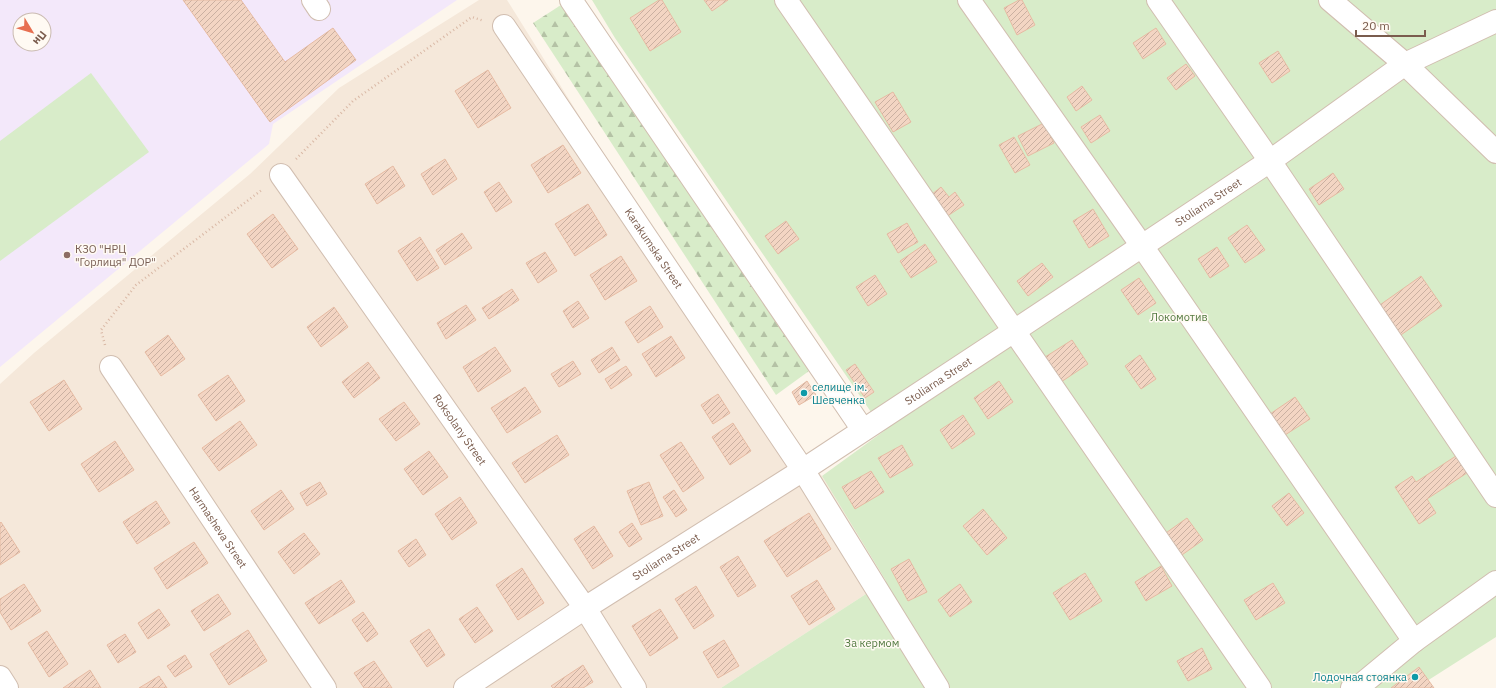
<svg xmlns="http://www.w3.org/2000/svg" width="1496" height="688" font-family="'IBM Plex Sans',sans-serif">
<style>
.residential{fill:#f5e8da}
.education{fill:#f3e8fa;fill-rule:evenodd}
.forest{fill:url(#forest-firs)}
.green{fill:#d8ecc9}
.building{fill:url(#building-hatch);stroke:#e6bba3}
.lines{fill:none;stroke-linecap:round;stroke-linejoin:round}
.minor-casing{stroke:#d1beb0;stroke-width:24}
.path{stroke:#d9b8a5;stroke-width:2.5;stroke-dasharray:1 3;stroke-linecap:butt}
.minor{stroke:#fff;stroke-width:22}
.education-dot{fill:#8d6e63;stroke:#fffaf3;stroke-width:1.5}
.culture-dot{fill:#0f9aa8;stroke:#fffaf3;stroke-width:1.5}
.labels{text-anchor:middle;stroke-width:3;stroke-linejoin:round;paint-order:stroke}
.street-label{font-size:11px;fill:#7a5c4d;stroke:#fffaf3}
.education-label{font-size:11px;fill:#785e54;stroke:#fffaf3;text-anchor:start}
.park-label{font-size:11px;fill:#537a41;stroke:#fffaf3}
.culture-label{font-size:11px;fill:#0d838f;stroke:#fffaf3;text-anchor:start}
</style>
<defs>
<pattern id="forest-firs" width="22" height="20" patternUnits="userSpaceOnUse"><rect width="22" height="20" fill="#d8ecc9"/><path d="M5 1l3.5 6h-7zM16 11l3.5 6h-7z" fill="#b4c2a5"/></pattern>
<pattern id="building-hatch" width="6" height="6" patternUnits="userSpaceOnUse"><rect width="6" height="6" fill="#f3d5c3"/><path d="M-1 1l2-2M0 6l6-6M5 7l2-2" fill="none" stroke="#cab0a1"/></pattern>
</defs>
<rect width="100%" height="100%" fill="#fdf6ec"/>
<path class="residential" d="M479 0H507L585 125 793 447 822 476 886 581 721 688H0V384L34 353 250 174 339 88Z"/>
<path class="education" d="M0 0H457L273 124 269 144 0 367ZM20 20H44V44H20Z"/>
<path class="forest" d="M561 5 809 371 776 395 533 23Z"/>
<g class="green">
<path d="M592 0H1496V637L1416 688H721L886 581 822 476 884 431 615 38Z"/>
<path d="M91 73 149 152 0 261V141Z"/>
</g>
<g class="building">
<path d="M183 0H241L285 62 333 28 356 60 270 122Z"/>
<path d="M659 0H662L681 32 650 51 630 18Z"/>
<path d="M704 0H728L712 11Z"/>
<path d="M1019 0H1022L1035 25 1017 35 1004 8Z"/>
<path d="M1156 28 1166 44 1143 59 1133 43Z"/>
<path d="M1278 51 1290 71 1272 83 1259 63Z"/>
<path d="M1186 64 1195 76 1176 90 1167 78Z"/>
<path d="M488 70 511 108 478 128 455 91Z"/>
<path d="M1082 86 1092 100 1076 111 1067 97Z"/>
<path d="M893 92 911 122 893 132 875 102Z"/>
<path d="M1100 115 1110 131 1091 143 1081 127Z"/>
<path d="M1044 123 1054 143 1028 156 1018 136Z"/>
<path d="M1014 137 1030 165 1015 173 999 145Z"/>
<path d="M563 145 581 173 548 193 531 165Z"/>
<path d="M445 159 457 179 433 195 421 174Z"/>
<path d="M393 166 405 186 377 204 365 184Z"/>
<path d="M1333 173 1344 189 1319 205 1309 189Z"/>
<path d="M499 182 512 202 496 212 484 192Z"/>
<path d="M941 187 949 197 955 192 964 205 946 217 931 195Z"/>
<path d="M588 204 607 235 575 256 555 224Z"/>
<path d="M1093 209 1109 236 1089 248 1073 221Z"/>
<path d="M273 214 298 249 272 268 247 234Z"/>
<path d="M786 221 799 239 778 254 765 236Z"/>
<path d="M907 223 918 242 898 253 887 234Z"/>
<path d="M1247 225 1265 250 1245 263 1228 238Z"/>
<path d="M462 233 472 248 445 265 436 250Z"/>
<path d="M420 237 439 268 417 281 398 251Z"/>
<path d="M925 244 937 262 911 278 900 261Z"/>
<path d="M1217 247 1229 266 1210 278 1198 259Z"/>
<path d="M545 252 557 271 538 283 526 263Z"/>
<path d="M621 256 637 281 605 300 590 275Z"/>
<path d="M1042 263 1053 277 1028 296 1017 281Z"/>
<path d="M875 275 887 294 868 306 856 287Z"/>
<path d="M1421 276 1442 306 1398 337 1377 307Z"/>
<path d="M1139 278 1156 303 1138 315 1121 290Z"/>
<path d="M512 289 519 300 489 319 482 308Z"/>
<path d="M578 301 589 318 573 328 563 311Z"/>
<path d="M466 305 476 320 446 339 437 323Z"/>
<path d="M650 306 663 327 638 343 625 322Z"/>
<path d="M334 307 348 327 321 347 307 327Z"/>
<path d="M168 335 185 359 161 376 145 352Z"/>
<path d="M671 336 685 358 656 377 642 354Z"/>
<path d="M1072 340 1088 364 1058 384 1042 359Z"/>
<path d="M495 347 511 371 478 392 463 367Z"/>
<path d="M612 347 620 360 599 373 591 360Z"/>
<path d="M1140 355 1156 379 1141 389 1125 366Z"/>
<path d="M573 361 581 374 559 387 551 374Z"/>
<path d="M368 362 380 378 354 398 342 382Z"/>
<path d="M855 364 874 392 865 398 846 370Z"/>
<path d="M626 366 632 375 611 389 605 379Z"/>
<path d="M228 375 245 401 216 421 198 395Z"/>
<path d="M64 380 82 409 49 431 30 402Z"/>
<path d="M807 381 816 395 799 405 792 392Z"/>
<path d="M999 381 1013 402 988 419 974 398Z"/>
<path d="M525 387 541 412 507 433 491 408Z"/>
<path d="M718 394 730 413 713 424 701 405Z"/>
<path d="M1295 397 1310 419 1285 435 1270 414Z"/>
<path d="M404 402 420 424 396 441 379 419Z"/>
<path d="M963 415 975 434 952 449 940 430Z"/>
<path d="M240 421 257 445 219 471 202 448Z"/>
<path d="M733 423 751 451 730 465 712 437Z"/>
<path d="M557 435 569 455 525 483 512 463Z"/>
<path d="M115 441 134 470 99 492 81 464Z"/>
<path d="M681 442 704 478 683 492 660 455Z"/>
<path d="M902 445 913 465 890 478 878 458Z"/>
<path d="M429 451 448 477 423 495 404 469Z"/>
<path d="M1459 454 1470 471 1427 499 1436 513 1419 524 1395 487 1412 476 1416 482Z"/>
<path d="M871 471 884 492 855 509 842 487Z"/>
<path d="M320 482 327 494 307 506 300 493Z"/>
<path d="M649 482 663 516 641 525 627 491Z"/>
<path d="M281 490 294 509 264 530 251 511Z"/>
<path d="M674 490 687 510 676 517 663 497Z"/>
<path d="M1289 493 1304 513 1287 526 1272 506Z"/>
<path d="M460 497 477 523 452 540 435 514Z"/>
<path d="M156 501 170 523 137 544 123 522Z"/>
<path d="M983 509 1007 538 987 555 963 526Z"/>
<path d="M809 513 831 549 787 577 764 541Z"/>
<path d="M1187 518 1203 540 1179 557 1163 535Z"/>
<path d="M1 522 20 552 0 565V523Z"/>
<path d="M632 523 642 539 629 547 619 532Z"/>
<path d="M594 526 613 556 593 569 574 539Z"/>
<path d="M304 533 320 554 294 574 278 552Z"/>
<path d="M416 539 426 555 409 567 398 551Z"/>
<path d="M194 542 208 563 167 589 154 568Z"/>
<path d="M738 556 756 586 738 597 720 567Z"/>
<path d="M909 559 927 592 908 601 891 569Z"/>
<path d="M1161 566 1172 586 1146 601 1135 582Z"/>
<path d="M522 568 544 603 518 620 496 585Z"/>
<path d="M1085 573 1102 601 1070 620 1053 593Z"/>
<path d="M341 580 355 602 319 624 305 603Z"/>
<path d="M817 580 835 609 809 625 791 596Z"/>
<path d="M1273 583 1285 603 1256 620 1244 600Z"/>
<path d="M24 584 41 611 11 630 0 612V599Z"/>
<path d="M960 584 972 602 950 617 938 600Z"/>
<path d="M696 586 714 616 694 629 675 599Z"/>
<path d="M218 594 231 614 204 631 191 611Z"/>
<path d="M477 607 493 631 475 643 459 619Z"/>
<path d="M159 609 170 625 148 639 138 623Z"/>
<path d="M660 609 678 638 650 656 632 626Z"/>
<path d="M363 612 378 634 367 642 352 620Z"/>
<path d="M429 629 445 655 427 667 410 641Z"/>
<path d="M248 630 267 661 229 685 210 654Z"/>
<path d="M47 631 68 664 49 677 28 643Z"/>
<path d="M125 634 136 652 118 663 107 645Z"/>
<path d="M724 640 739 666 718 678 703 652Z"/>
<path d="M1202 648 1212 669 1188 681 1177 661Z"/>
<path d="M185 655 192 667 175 677 167 666Z"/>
<path d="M374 661 392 688H364L354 673Z"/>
<path d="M583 665 593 682 583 688H553L551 686Z"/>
<path d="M1419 667 1434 688H1391Z"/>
<path d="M90 670 101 688H63Z"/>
<path d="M159 676 167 688H139Z"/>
</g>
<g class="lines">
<g class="minor-casing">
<g id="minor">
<path d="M313 0 319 9"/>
<path d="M571 0 863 430"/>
<path d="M786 0 1260 688"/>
<path d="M969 0 1142 246 1414 641"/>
<path d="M1158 0 1270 161 1496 496"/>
<path d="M1330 0 1405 64 1496 152"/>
<path id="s1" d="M504 26 803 470 938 688"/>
<path id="s2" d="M281 175 585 608 635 688"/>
<path id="s3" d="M111 367 325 688"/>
<path d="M0 677 7 688"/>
<path id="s4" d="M465 688 585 608 803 470 1014 331 1270 161 1405 64 1496 21"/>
<path d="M1352 688 1362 684 1414 641 1496 582"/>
</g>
</g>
<g class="path">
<path d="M296 159 353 101 472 17 484 21"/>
<path d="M105 345 101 330 136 285 263 189"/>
</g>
<use href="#minor" class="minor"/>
</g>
<circle class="education-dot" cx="67" cy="255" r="4"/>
<g class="culture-dot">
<circle cx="804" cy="393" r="4"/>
<circle cx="1415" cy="677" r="4"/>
</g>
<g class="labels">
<g class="street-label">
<text dy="4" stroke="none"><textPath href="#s4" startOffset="888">Stoliarna Street</textPath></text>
<text dy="4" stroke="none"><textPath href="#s1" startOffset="268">Karakumska Street</textPath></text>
<text dy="4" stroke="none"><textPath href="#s4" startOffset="564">Stoliarna Street</textPath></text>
<text dy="4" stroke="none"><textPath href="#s2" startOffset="311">Roksolany Street</textPath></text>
<text dy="4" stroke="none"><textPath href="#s3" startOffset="193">Harmasheva Street</textPath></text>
<text dy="4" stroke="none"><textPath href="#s4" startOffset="240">Stoliarna Street</textPath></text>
</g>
<g class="education-label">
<text x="75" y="253">КЗО "НРЦ<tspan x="75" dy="13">"Горлиця" ДОР"</tspan></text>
</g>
<g class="park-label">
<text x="1179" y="321">Локомотив</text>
<text x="872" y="647">За кермом</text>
</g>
<g class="culture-label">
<text x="812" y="391">селище ім.<tspan x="812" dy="13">Шевченка</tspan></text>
<text x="1407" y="681" text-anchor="end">Лодочная стоянка</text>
</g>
</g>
<g transform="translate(32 32) rotate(128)"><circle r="19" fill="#fffaf3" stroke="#cabbb1"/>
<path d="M0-3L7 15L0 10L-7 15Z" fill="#e76f51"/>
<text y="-6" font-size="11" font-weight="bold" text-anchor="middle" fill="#7a5c4d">Пн</text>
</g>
<path d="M1356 30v6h69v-6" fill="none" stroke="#7a5c4d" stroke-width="2"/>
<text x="1362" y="30" font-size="12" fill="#7a5c4d" stroke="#fffaf3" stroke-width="3" paint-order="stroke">20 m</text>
</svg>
